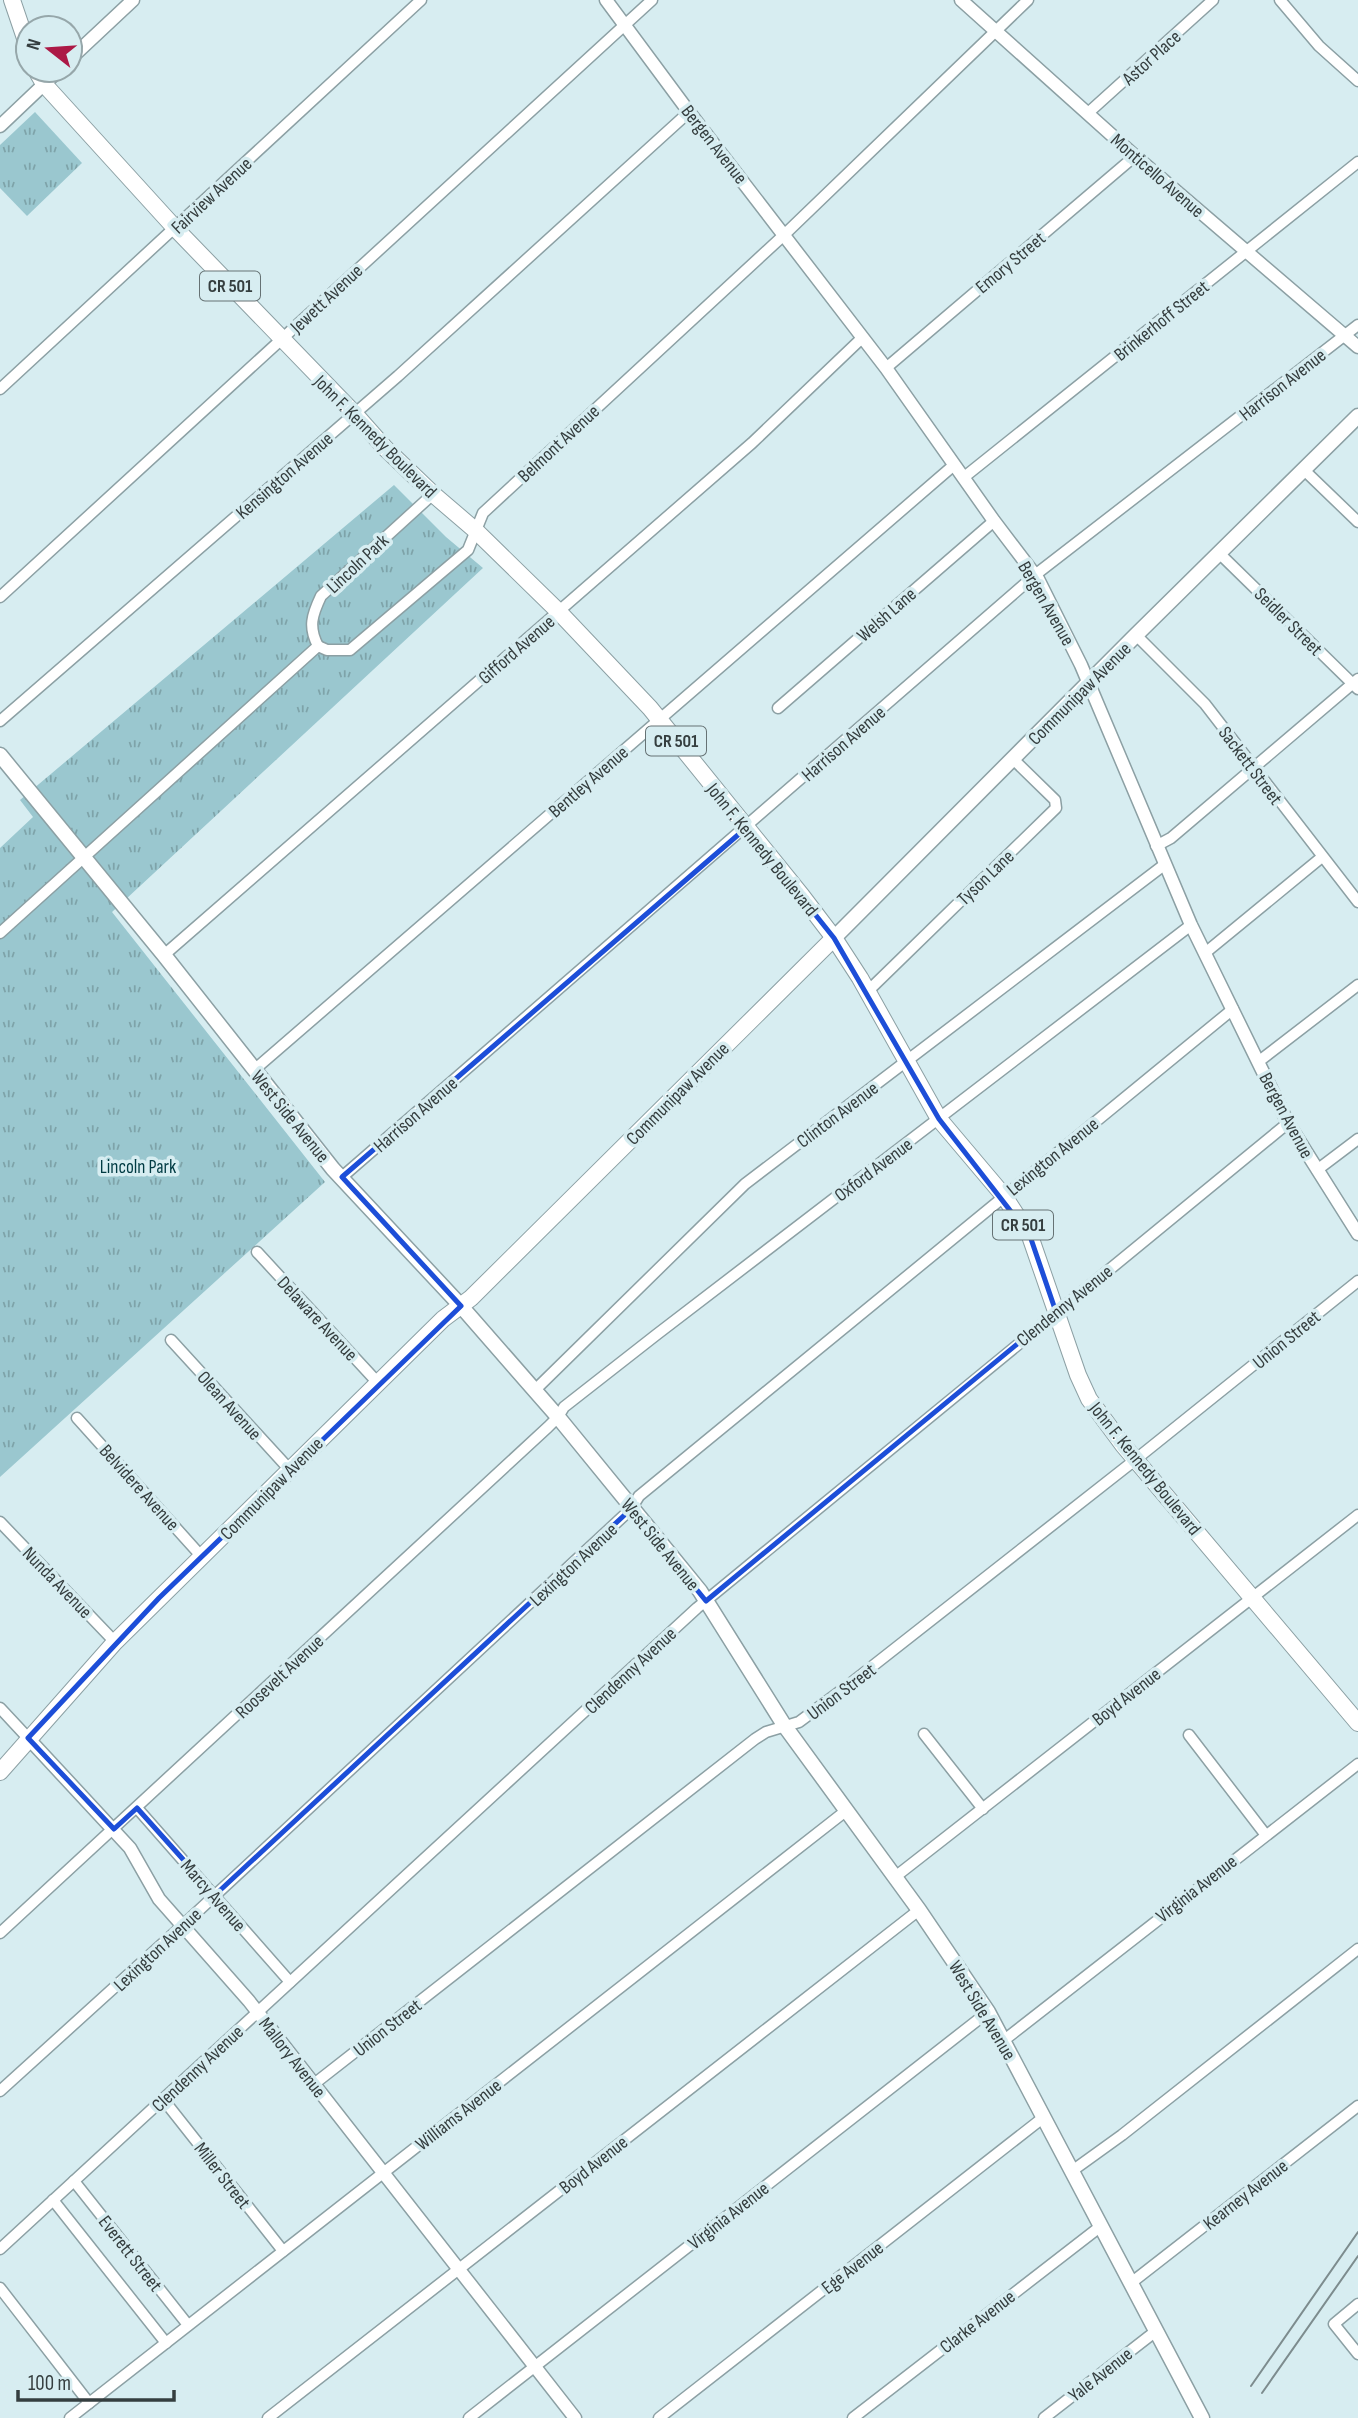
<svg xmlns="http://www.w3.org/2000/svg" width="1358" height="2418" font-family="'Sofia Sans Condensed',sans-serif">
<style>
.park{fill:url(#park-tufts)}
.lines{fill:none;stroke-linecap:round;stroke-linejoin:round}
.minor-casing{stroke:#8ca0a4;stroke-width:13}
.tertiary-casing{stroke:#8ca0a4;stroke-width:15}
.secondary-casing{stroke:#8ca0a4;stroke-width:17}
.primary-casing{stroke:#8ca0a4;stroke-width:18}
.minor{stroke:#fff;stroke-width:10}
.tertiary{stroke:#fff;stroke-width:12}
.secondary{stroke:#fff;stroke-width:14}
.primary{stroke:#fff;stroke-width:16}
.tram{stroke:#7d8c8e;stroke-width:2}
.marked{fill:none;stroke:#1d4ed8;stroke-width:5;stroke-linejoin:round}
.labels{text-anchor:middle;stroke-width:7;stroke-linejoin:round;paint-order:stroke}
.shield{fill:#d7edf1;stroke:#667274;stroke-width:2}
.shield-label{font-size:18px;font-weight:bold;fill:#353e3f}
.street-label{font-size:19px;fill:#353e3f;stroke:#d7edf1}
.park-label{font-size:19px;fill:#013b43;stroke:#d7edf1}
</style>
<defs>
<pattern id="park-tufts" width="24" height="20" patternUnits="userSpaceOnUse" patternTransform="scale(1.75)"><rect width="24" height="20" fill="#9ac7cf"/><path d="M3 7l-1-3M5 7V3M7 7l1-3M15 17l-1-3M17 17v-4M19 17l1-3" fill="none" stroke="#7ea3a9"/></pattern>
</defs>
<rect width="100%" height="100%" fill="#d7edf1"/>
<g class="park">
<path d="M35 112 82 163 27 216 0 188V145Z"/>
<path d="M394 485 446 537 483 568 112 912 325 1182 0 1477V848L33 817 20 800Z"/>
</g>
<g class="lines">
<g class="minor-casing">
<g id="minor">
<path d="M1280 0 1319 46 1358 81"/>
<path d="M1088 113 1213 0"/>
<path d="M886 368 1135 156"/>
<path d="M0 389 421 0"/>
<path d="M1303 469 1358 522"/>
<path d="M963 478 1358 162"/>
<path d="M1219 553 1358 689"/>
<path d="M0 597 652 0"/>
<path d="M1136 635 1205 704 1358 902"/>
<path d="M318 646 327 650H350L468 550 483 513 785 234 1028 0"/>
<path d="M318 646C308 627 312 615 321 596L433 494"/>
<path d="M778 708 994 521"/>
<path d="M0 721 398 376 689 112"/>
<path d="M1156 846 1171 838 1358 679"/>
<path d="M0 933 318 646"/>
<path d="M1205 953 1322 857"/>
<path d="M164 955 752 443 862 338"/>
<path d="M866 993 1056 808 1055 800 1013 759"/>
<path d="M1258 1062 1358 985"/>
<path d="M254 1070 954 465"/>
<path d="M1317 1170 1358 1139"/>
<path d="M342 1177 1035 575 1358 325"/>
<path d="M257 1252 379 1384"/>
<path d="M171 1340 290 1470"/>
<path d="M535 1390 745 1184 1164 865"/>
<path d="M77 1418 202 1557"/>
<path d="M0 1522 115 1642"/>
<path d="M0 1708 28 1738"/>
<path d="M924 1734 983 1809"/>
<path d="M1189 1735 1265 1834"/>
<path d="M137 1808 290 1982"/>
<path d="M895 1877 1358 1515"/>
<path d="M0 1933 548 1427 558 1417 564 1407 656 1335 1191 925"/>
<path d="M1003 2041 1358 1764"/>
<path d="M314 2084 755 1739 766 1732 799 1722 846 1687 1135 1460 1358 1281"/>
<path d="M0 2091 182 1926 631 1509 639 1496 1233 1009"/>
<path d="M163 2099 283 2251"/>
<path d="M1072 2171 1122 2135 1358 1949"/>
<path d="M74 2181 188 2325"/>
<path d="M53 2200 166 2343"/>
<path d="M0 2249 697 1608 1288 1123"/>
<path d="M1131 2283 1358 2106"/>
<path d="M0 2288 89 2403"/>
<path d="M1358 2304 1334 2324 1358 2354"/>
<path d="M70 2418 847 1810"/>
<path d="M268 2418 919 1910"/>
<path d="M469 2418 988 2012"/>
<path d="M659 2418 1044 2117"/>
<path d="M853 2418 1101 2226"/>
<path d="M1044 2418 1156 2331"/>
</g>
</g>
<g class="tertiary-casing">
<g id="tertiary">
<path d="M606 0 689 112 886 368 994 521 1038 579 1081 665 1191 925 1288 1123 1358 1234"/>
<path d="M961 0 1135 156 1358 347"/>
<path d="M70 59 133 0"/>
<path d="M0 126 59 70"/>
<path d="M28 1738 130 1848 159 1899 249 2001 575 2418"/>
</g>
</g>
<g class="secondary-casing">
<g id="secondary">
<path d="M0 755 164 955 333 1169 461 1306 558 1417 700 1591 784 1725 919 1910 988 2012 1202 2418"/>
<path d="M834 938 1136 635 1358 416"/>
</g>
</g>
<g class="primary-casing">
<g id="primary">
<path d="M12 0 28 47"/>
<path d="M36 70 44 84 175 228 354 413 385 448 433 494 475 530 559 612 650 708 802 896 834 938 860 978 939 1119 1004 1196 1030 1236 1078 1375 1089 1399 1123 1445 1358 1723"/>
<path d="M0 1772 115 1642 443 1319 471 1298 834 938"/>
</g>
</g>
<use href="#minor" class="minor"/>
<use href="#tertiary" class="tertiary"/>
<use href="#secondary" class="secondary"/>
<use href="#primary" class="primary"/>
<g class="tram">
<path d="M1251 2386 1358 2232"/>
<path d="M1262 2393 1358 2256"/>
</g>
</g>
<path class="marked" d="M746 828 834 938 939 1119 1030 1236 1056 1312 706 1601 631 1509 215 1895 137 1808 114 1829 28 1738 159 1598 461 1306 342 1177Z"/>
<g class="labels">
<g class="shield">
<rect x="200" y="271.5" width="60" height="29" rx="5"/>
<rect x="646" y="726.5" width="60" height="29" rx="5"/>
<rect x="993" y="1210.5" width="60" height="29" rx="5"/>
</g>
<g class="shield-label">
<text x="230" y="292">CR 501</text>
<text x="676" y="747">CR 501</text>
<text x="1023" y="1231">CR 501</text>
</g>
<g class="street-label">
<text transform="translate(1151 57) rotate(-42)" y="7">Astor Place</text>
<text transform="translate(715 144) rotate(52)" y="7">Bergen Avenue</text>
<text transform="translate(1158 175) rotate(41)" y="7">Monticello Avenue</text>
<text transform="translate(211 195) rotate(-43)" y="7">Fairview Avenue</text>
<text transform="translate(1010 262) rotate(-40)" y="7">Emory Street</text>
<text transform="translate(326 298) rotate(-43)" y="7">Jewett Avenue</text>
<text transform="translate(1161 320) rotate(-39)" y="7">Brinkerhoff Street</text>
<text transform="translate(1282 384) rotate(-38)" y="7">Harrison Avenue</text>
<text transform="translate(376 436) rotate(45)" y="7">John F. Kennedy Boulevard</text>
<text transform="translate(558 443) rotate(-43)" y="7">Belmont Avenue</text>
<text transform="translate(284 475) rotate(-41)" y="7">Kensington Avenue</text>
<text transform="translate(357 563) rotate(-43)" y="7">Lincoln Park</text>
<text transform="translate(1047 603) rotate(60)" y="7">Bergen Avenue</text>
<text transform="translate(886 614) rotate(-41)" y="7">Welsh Lane</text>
<text transform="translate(1289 621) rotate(45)" y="7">Seidler Street</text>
<text transform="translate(516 649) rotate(-41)" y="7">Gifford Avenue</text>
<text transform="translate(1079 693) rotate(-45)" y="7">Communipaw Avenue</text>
<text transform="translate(843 743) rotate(-41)" y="7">Harrison Avenue</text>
<text transform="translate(1251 765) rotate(53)" y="7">Sackett Street</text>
<text transform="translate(588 781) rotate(-41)" y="7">Bentley Avenue</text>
<text transform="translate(763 849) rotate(51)" y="7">John F. Kennedy Boulevard</text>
<text transform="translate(985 877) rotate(-44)" y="7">Tyson Lane</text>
<text transform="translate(677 1093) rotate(-45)" y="7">Communipaw Avenue</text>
<text transform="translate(415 1114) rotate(-41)" y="7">Harrison Avenue</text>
<text transform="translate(837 1114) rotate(-37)" y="7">Clinton Avenue</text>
<text transform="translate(1287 1115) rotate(62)" y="7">Bergen Avenue</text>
<text transform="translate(291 1116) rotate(51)" y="7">West Side Avenue</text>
<text transform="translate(1052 1156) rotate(-39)" y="7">Lexington Avenue</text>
<text transform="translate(873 1169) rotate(-37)" y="7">Oxford Avenue</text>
<text transform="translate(1064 1305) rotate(-39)" y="7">Clendenny Avenue</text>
<text transform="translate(318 1318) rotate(47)" y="7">Delaware Avenue</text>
<text transform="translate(1286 1339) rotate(-39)" y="7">Union Street</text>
<text transform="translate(230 1405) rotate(48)" y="7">Olean Avenue</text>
<text transform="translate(1146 1468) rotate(51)" y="7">John F. Kennedy Boulevard</text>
<text transform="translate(140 1487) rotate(48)" y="7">Belvidere Avenue</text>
<text transform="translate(271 1488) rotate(-45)" y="7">Communipaw Avenue</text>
<text transform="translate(661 1544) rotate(51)" y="7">West Side Avenue</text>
<text transform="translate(573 1564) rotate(-43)" y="7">Lexington Avenue</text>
<text transform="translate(58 1582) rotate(46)" y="7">Nunda Avenue</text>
<text transform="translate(630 1670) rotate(-43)" y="7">Clendenny Avenue</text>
<text transform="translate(279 1676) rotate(-43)" y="7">Roosevelt Avenue</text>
<text transform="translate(841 1691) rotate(-37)" y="7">Union Street</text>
<text transform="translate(1126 1696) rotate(-38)" y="7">Boyd Avenue</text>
<text transform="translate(1196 1888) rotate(-38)" y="7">Virginia Avenue</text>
<text transform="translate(214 1895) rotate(49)" y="7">Marcy Avenue</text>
<text transform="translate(157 1949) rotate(-43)" y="7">Lexington Avenue</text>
<text transform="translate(983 2010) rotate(59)" y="7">West Side Avenue</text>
<text transform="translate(387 2027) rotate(-38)" y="7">Union Street</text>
<text transform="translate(293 2057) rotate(52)" y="7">Mallory Avenue</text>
<text transform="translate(197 2068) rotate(-43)" y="7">Clendenny Avenue</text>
<text transform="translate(458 2114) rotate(-38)" y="7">Williams Avenue</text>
<text transform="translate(593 2164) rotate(-38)" y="7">Boyd Avenue</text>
<text transform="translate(223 2175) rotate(52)" y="7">Miller Street</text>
<text transform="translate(1245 2194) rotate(-38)" y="7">Kearney Avenue</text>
<text transform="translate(728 2215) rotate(-38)" y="7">Virginia Avenue</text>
<text transform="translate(131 2253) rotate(52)" y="7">Everett Street</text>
<text transform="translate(852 2267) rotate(-38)" y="7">Ege Avenue</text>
<text transform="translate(977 2321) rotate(-38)" y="7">Clarke Avenue</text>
<text transform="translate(1100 2374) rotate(-38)" y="7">Yale Avenue</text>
</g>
<g class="park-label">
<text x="138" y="1173">Lincoln Park</text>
</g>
</g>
<g transform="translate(49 49) rotate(287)"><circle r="33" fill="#d7edf1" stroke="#96a7aa" stroke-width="2"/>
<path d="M0-5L12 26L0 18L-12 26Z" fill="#ac1946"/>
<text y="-10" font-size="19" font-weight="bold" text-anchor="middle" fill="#353e3f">N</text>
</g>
<path d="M18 2390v10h156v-10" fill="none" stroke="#353e3f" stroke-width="3.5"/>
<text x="28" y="2390" font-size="21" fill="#353e3f" stroke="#d7edf1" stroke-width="5" paint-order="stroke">100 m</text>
</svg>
